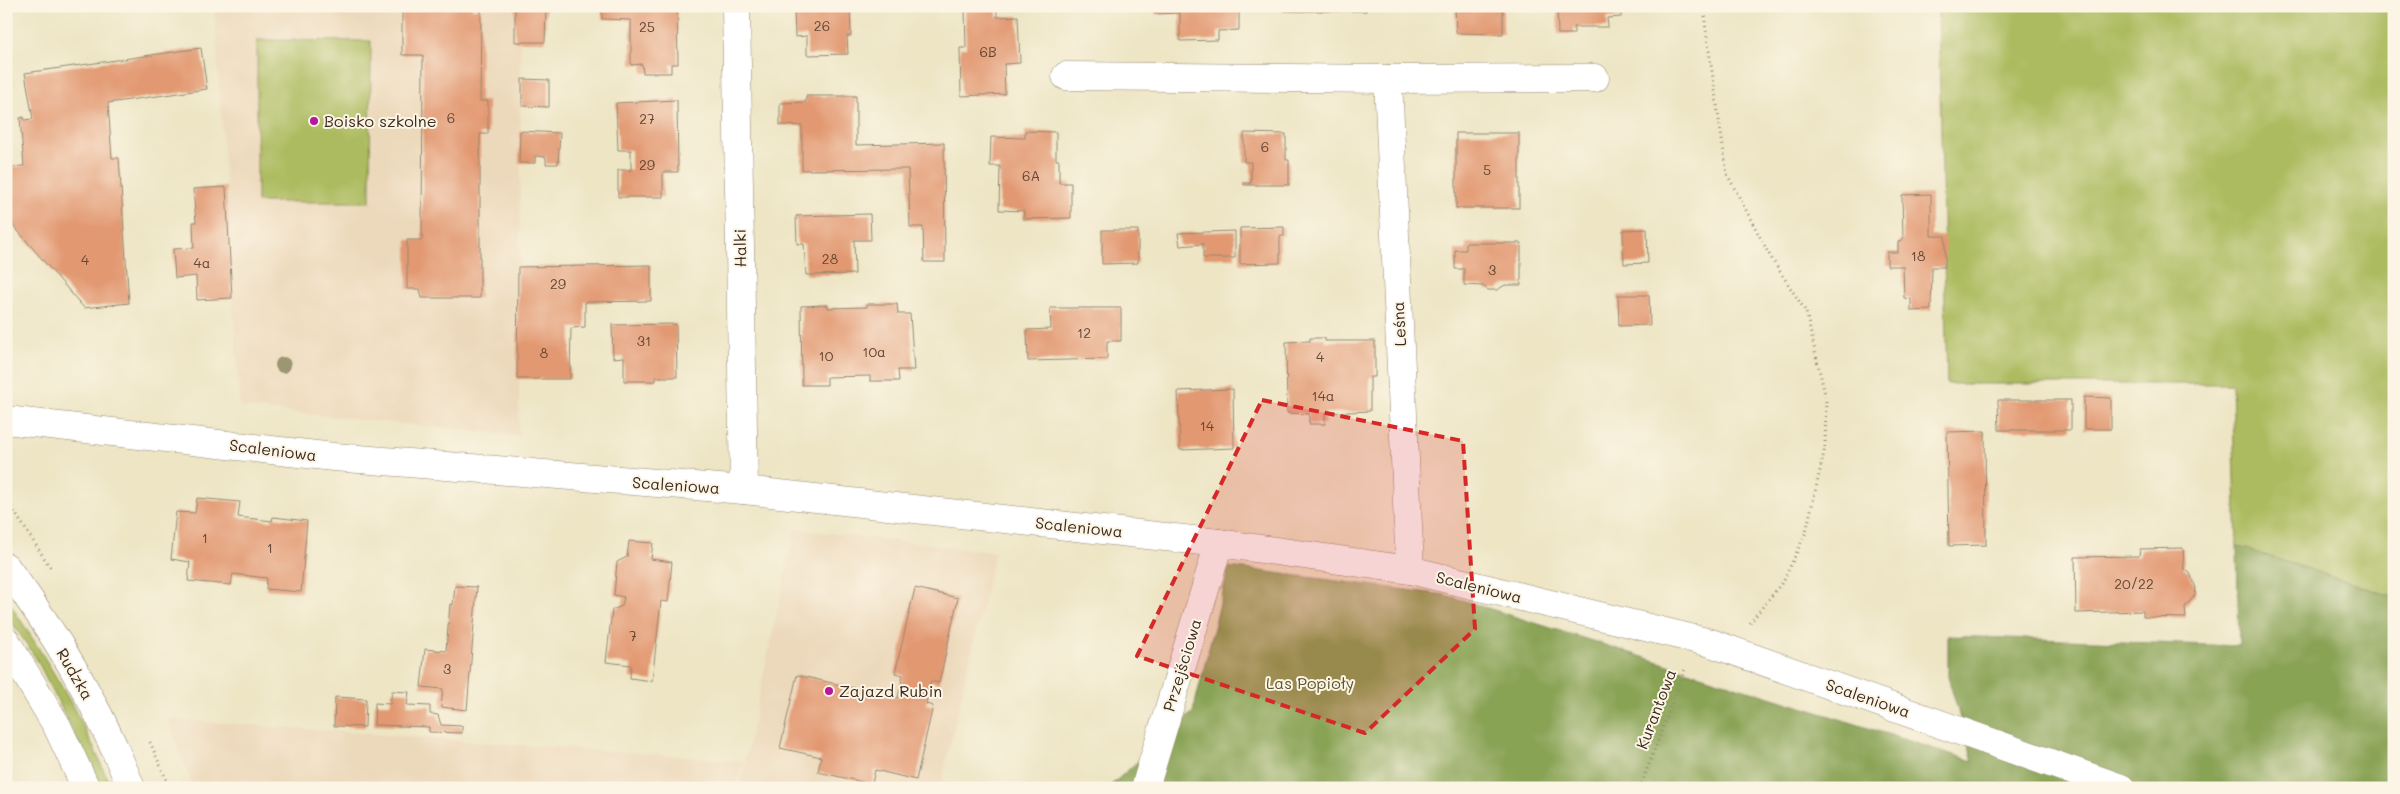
<svg xmlns="http://www.w3.org/2000/svg" width="2400" height="794" font-family="Mali,sans-serif">
<style>
.built{fill:#ecd8ba}
.green{fill:#acbb5e;stroke:#74723e}
.forest{fill:#89a355;stroke:#62663a}
.building{fill:#e29871}
.lines{fill:none;stroke-linecap:round;stroke-linejoin:round}
.minor-casing{stroke:#948871;stroke-width:29}
.path{stroke:#948871;stroke-width:3;stroke-dasharray:1 4;stroke-linecap:butt}
.minor{stroke:#fff;stroke-width:28}
.tree{fill:#9e9673}
.marked{fill:#d62828;fill-opacity:0.2;stroke:#d62828;stroke-width:4;stroke-dasharray:10 6;stroke-linejoin:round}
.poi-dot{fill:#b5179e;stroke:#fcf5e5;stroke-width:2}
.labels{text-anchor:middle;stroke-width:4;stroke-linejoin:round;paint-order:stroke}
.number-label{font-size:14px;fill:#654633}
.poi-label{font-size:16px;fill:#3b2a1e;stroke:#fcf5e5;text-anchor:start}
.street-label{font-size:16px;fill:#3b2a1e;stroke:#fcf5e5}
.park-label{font-size:16px;fill:#5d5631;stroke:#fcf5e5}
</style>
<rect width="100%" height="100%" fill="#fcf5e5"/>
<filter id="ink" filterUnits="userSpaceOnUse"><feTurbulence type="fractalNoise" baseFrequency=".02" numOctaves="2"/><feDisplacementMap in="SourceGraphic" scale="10" xChannelSelector="R" yChannelSelector="G"/><feConvolveMatrix kernelMatrix="1 2 1 2 8 2 1 2 1" color-interpolation-filters="sRGB"/></filter>
<filter id="wash" filterUnits="userSpaceOnUse"><feTurbulence type="fractalNoise" baseFrequency=".0096" numOctaves="4" result="noise"/><feDisplacementMap in="SourceGraphic" scale="20" xChannelSelector="R" yChannelSelector="G"/><feGaussianBlur stdDeviation="1.12" result="paint"/><feColorMatrix in="noise" values="0 0 0 0 0 0 0 0 0 0 0 0 0 0 0 0 0 1.4 0 .05"/><feComposite in="paint" operator="in"/></filter>
<g filter="url(#wash)">
<rect width="100%" height="100%" fill="#ede5c4"/>
<g class="built">
<path d="M214 6H521L519 436 240 407Z"/>
<path d="M795 529 995 552 940 788H739Z"/>
<path d="M168 719 743 761 737 788H193Z"/>
</g>
<g class="green">
<path d="M1938 6H2394V597L2237 546 2232 384H1947Z"/>
<path d="M257 40 371 41 370 202H257Z"/>
<path d="M6 598C46 658 85 721 111 788H102L36 658 6 614Z"/>
</g>
<path class="forest" d="M2237 546 2394 597V788H1108L1193 712 1229 567 1446 595 1973 761 1948 677V636L2239 646Z"/>
<g id="blocks">
<g class="building">
<path d="M402 6H472V9H481L480 101H488V134H480V298H422L420 289H407V240H422L423 55H402Z"/>
<path d="M515 6H546L545 42H515Z"/>
<path d="M602 6H677L678 64H671V73H643L642 64 631 65V20L602 19Z"/>
<path d="M794 6H850L851 36H847L848 54 807 55V36L795 37Z"/>
<path d="M1155 6H1239V30L1218 31V40L1180 41V13L1155 14Z"/>
<rect x="1284" y="6" width="82" height="5"/>
<path d="M1455 6H1503V34L1456 33Z"/>
<path d="M1557 6H1621V17L1607 18 1608 27H1574V34H1558Z"/>
<path d="M997 9V17L1018 16 1020 63 1004 64 1005 94 961 96 960 48H966L965 10Z"/>
<path d="M201 48 207 89 108 103 112 158H119L129 303 84 308 6 217V167L24 166 20 118 24 117V120L33 119 25 73Z"/>
<path d="M522 79 549 80V107L522 106Z"/>
<path d="M806 96H856V145L944 143 945 262H924L923 227H910L908 169 802 170V126L780 125V103L806 102Z"/>
<path d="M677 100 678 172H663V197H618V170H631V150H618L616 103Z"/>
<path d="M520 131 560 133 558 164H546V157L535 156V163H519Z"/>
<path d="M1025 131 1056 132V160H1059V183H1071V218L1023 219 1024 211 999 210 1000 166H990L991 137 1025 138Z"/>
<path d="M1244 133 1286 134V160H1289V185H1244V183H1251V162H1244Z"/>
<rect x="1456" y="133" width="63" height="75"/>
<path d="M226 187 232 298 197 300 196 276 175 278 173 249 194 248 193 222H196L193 189Z"/>
<path d="M1931 194V236H1945V267H1932L1931 310 1911 311V299L1904 298 1903 266H1887V252H1898V242L1903 239 1902 195Z"/>
<path d="M870 214 871 240H854L855 274 806 275 804 244H797L796 216Z"/>
<path d="M1284 227V236H1280V263L1240 264V228Z"/>
<path d="M1647 229 1648 263 1624 264 1623 230Z"/>
<path d="M1102 230H1138V263L1102 264Z"/>
<path d="M1235 231V258H1203V244L1180 246 1178 233Z"/>
<path d="M1466 243H1521V285H1505L1497 290H1488L1483 286 1464 285V269H1455V250H1466Z"/>
<path d="M651 265V301L585 302V327L571 328 570 379H517L518 267Z"/>
<path d="M1618 295H1649L1650 325 1619 326Z"/>
<path d="M867 304H897L898 314H910L914 370H898L899 381H870V376L827 377V385H802L801 306 828 305V308L867 307Z"/>
<path d="M1050 308H1121V341H1107V359L1028 361 1027 330 1051 329Z"/>
<path d="M676 324 677 377H656V381H624V357L613 358 612 325Z"/>
<path d="M1310 338H1325V341H1375V377H1370V411L1325 413V424H1309V414L1287 413 1286 342 1310 341Z"/>
<path d="M1233 389 1234 448 1180 450 1178 391Z"/>
<path d="M2084 397 2111 398V429H2084Z"/>
<path d="M1998 400H2071V430H1999Z"/>
<path d="M1985 431 1986 545 1949 546 1947 432Z"/>
<path d="M197 498 240 502 238 517 272 521 273 517 307 521 301 592 266 589 267 578 233 574 231 585 188 581 190 562 171 559 176 512 195 513Z"/>
<path d="M629 541 653 543 651 559 672 562 668 602 661 601 652 681 630 678 631 665 606 662 612 610 622 606 624 597 614 595 617 562 627 557Z"/>
<path d="M2183 548 2184 569 2190 573 2196 588 2195 595 2185 607 2186 618 2143 617V611L2076 613 2075 557 2139 556 2140 549Z"/>
<path d="M455 586 477 587 467 710 441 707 443 689 421 687 425 649 446 651 450 604 453 605Z"/>
<path d="M915 588 958 598 939 683 931 681 926 704 933 706 916 780 875 770 872 784 818 772 821 757 780 748 797 675 898 698 903 675 895 673Z"/>
<path d="M392 691 409 692 407 705 430 706V714L438 715 441 725 462 726V733L429 732V727L374 725 375 703 390 704Z"/>
<path d="M335 697 366 699 365 727 334 726Z"/>
</g>
</g>
</g>
<g filter="url(#ink)">
<use href="#blocks" fill-opacity="0" stroke="#948871" stroke-width="1"/>
<g class="lines">
<g class="minor-casing">
<g id="minor">
<path d="M736 6 744 490"/>
<path d="M1066 76 1388 79"/>
<path d="M6 420 334 457 744 490 1219 543 1410 570 1711 643 2121 788"/>
<path d="M6 567C56 634 101 710 131 788"/>
<path d="M1410 570 1388 79 1595 78"/>
<path d="M6 641 57 726 86 788"/>
<path d="M1145 788 1219 543"/>
</g>
</g>
<g class="path">
<path d="M1705 6V23L1727 174 1770 256 1806 312 1826 399 1825 448 1806 532 1784 580 1750 623"/>
<path d="M6 499 52 570"/>
<path d="M150 742 170 788"/>
<path d="M1640 788 1685 669"/>
</g>
<use href="#minor" class="minor"/>
</g>
<circle class="tree" cx="283" cy="365" r="8"/>
</g>
<path class="marked" d="M1262 400 1463 441 1475 629 1365 733 1137 656Z"/>
<g class="poi-dot">
<circle cx="314" cy="121" r="5"/>
<circle cx="829" cy="691" r="5"/>
</g>
<g class="labels">
<g class="number-label">
<text x="822" y="31">26</text>
<text x="647" y="32">25</text>
<text x="988" y="57">6B</text>
<text x="451" y="123">6</text>
<text x="647" y="124">27</text>
<text x="1265" y="152">6</text>
<text x="647" y="170">29</text>
<text x="1487" y="175">5</text>
<text x="1031" y="181">6A</text>
<text x="1918" y="261">18</text>
<text x="830" y="264">28</text>
<text x="85" y="265">4</text>
<text x="202" y="268">4a</text>
<text x="1492" y="275">3</text>
<text x="558" y="289">29</text>
<text x="1084" y="338">12</text>
<text x="644" y="346">31</text>
<text x="874" y="357">10a</text>
<text x="544" y="358">8</text>
<text x="826" y="361">10</text>
<text x="1320" y="362">4</text>
<text x="1323" y="401">14a</text>
<text x="1207" y="431">14</text>
<text x="205" y="543">1</text>
<text x="270" y="553">1</text>
<text x="2134" y="589">20/22</text>
<text x="633" y="641">7</text>
<text x="447" y="674">3</text>
</g>
<g class="poi-label">
<text x="324" y="127">Boisko szkolne</text>
<text x="839" y="697">Zajazd Rubin</text>
</g>
<g class="street-label">
<text transform="translate(740 248) rotate(-91)" y="6">Halki</text>
<text transform="translate(1399 324) rotate(-93)" y="6">Leśna</text>
<text transform="translate(273 450) rotate(7)" y="6">Scaleniowa</text>
<text transform="translate(676 485) rotate(4)" y="6">Scaleniowa</text>
<text transform="translate(1079 527) rotate(6)" y="6">Scaleniowa</text>
<text transform="translate(1479 587) rotate(14)" y="6">Scaleniowa</text>
<text transform="translate(1182 665) rotate(-73)" y="6">Przejściowa</text>
<text transform="translate(75 674) rotate(60)" y="6">Rudzka</text>
<text transform="translate(1868 698) rotate(19)" y="6">Scaleniowa</text>
<text transform="translate(1656 709) rotate(-69)" y="6">Kurantowa</text>
</g>
<g class="park-label">
<text x="1310" y="689">Las Popioły</text>
</g>
</g>
<rect width="2400" height="794" fill="none" stroke="#fcf5e5" stroke-width="25"/>
</svg>
